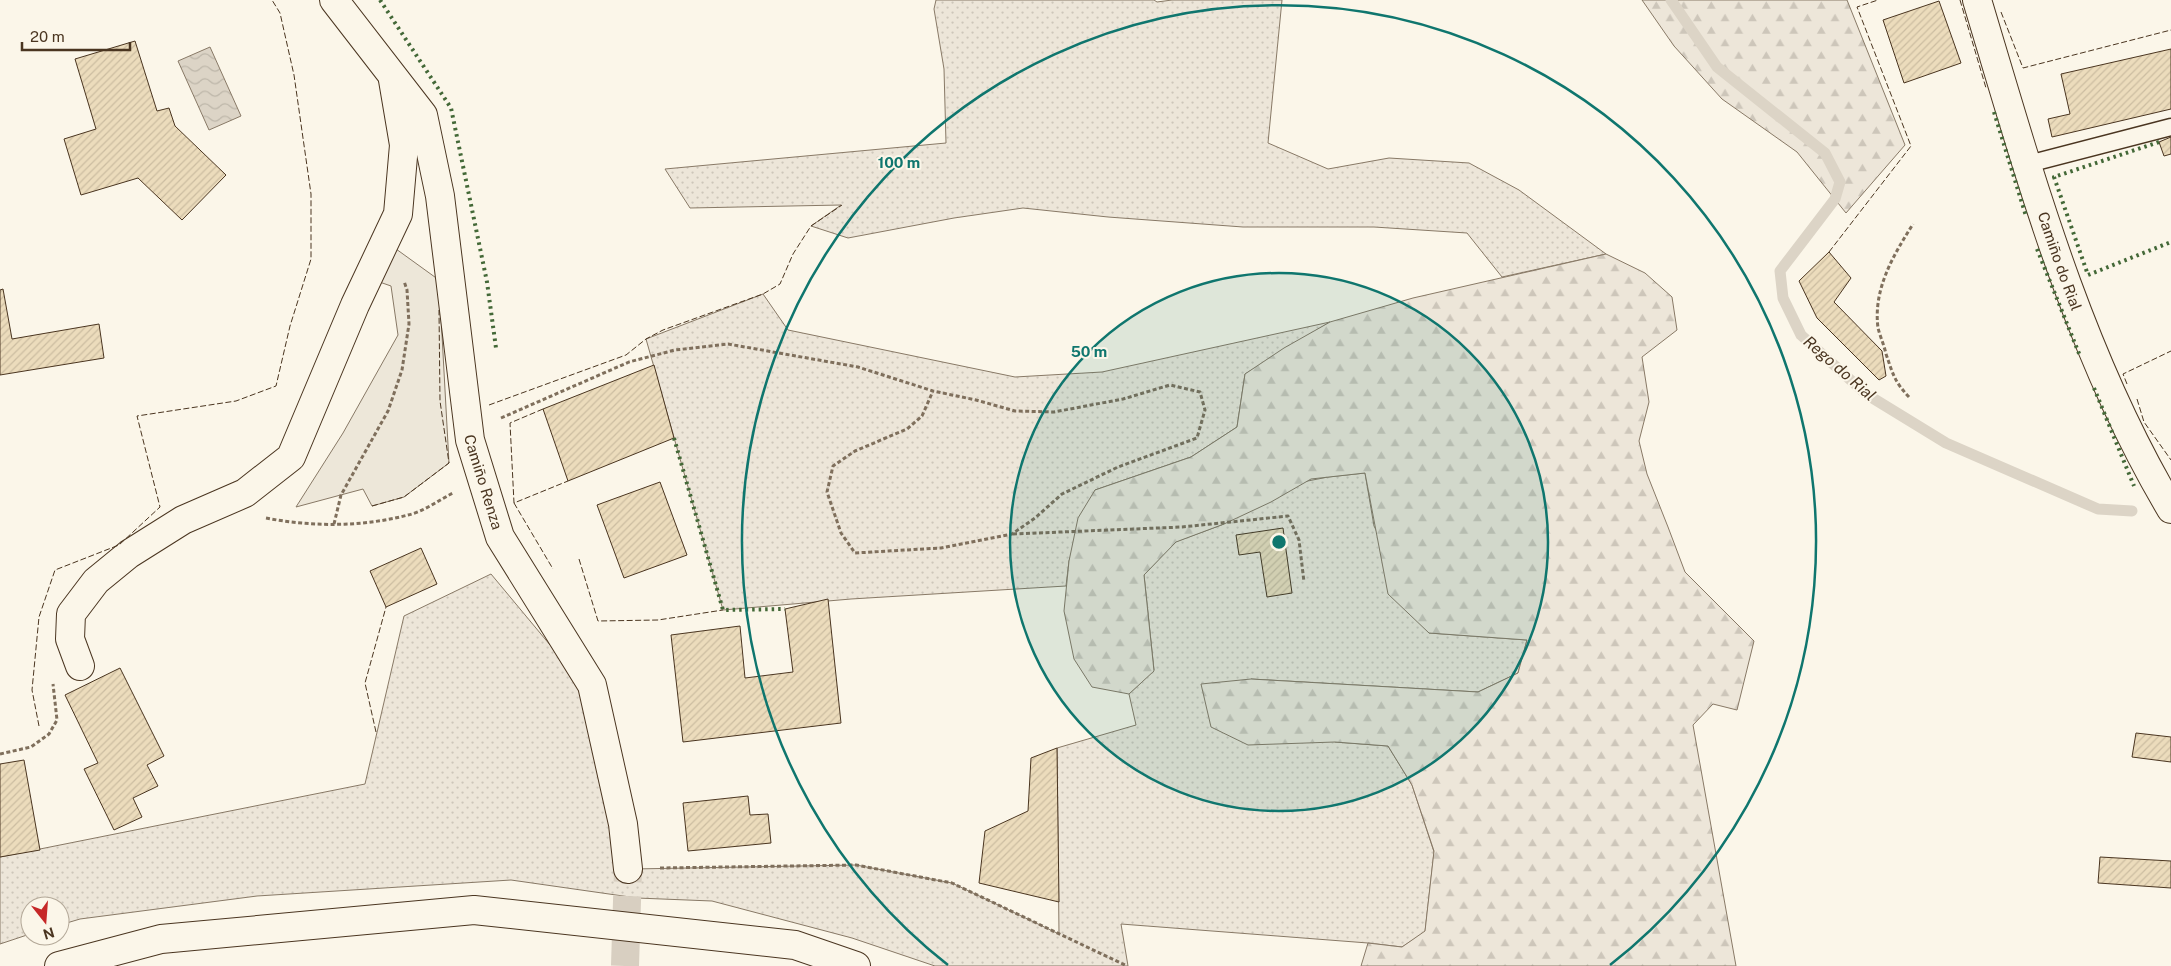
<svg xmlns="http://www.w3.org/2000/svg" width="2171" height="966" font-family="'Public Sans',sans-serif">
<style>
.grass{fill:url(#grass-dots);stroke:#887966}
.forest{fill:url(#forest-firs);stroke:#887966}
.parking{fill:#ede7d9;stroke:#887966}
.water{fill:url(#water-waves);stroke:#887966}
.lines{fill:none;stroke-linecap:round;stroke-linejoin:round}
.stream{stroke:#dcd4c6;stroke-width:11}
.building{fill:url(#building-hatch);stroke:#4a3520}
.street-tunnel{stroke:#d8cfc1;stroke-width:28;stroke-dasharray:28 14;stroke-linecap:butt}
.lane-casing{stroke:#4a3520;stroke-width:19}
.street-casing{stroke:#4a3520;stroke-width:30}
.primary-casing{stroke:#4a3520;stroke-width:30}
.path{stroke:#7f6f5c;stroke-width:3;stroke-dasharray:4 2.5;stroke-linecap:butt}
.lane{stroke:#fbf6e9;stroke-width:16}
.street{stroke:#fbf6e9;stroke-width:28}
.primary{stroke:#fbf6e9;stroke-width:28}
.hedge{stroke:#436837;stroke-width:4;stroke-dasharray:2.5 4;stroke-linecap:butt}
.fence{stroke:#4a3520;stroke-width:1;stroke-dasharray:6 2.5;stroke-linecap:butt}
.ring{fill:none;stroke:#0f766e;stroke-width:2.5}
.labels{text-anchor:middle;stroke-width:4;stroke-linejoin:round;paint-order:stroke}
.street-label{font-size:15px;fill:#4a3520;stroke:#fbf6e9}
.water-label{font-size:16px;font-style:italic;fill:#4a3520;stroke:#fbf6e9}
.centre{fill:#0f766e;stroke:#fbf6e9;stroke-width:2.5}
.ring-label{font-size:15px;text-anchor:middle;font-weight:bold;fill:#0f766e;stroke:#fbf6e9;stroke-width:4;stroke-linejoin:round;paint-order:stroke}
</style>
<defs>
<pattern id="grass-dots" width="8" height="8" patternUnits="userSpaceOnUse" patternTransform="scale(1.25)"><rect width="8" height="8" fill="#ede6d9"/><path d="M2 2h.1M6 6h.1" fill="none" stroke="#cdc6ba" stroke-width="1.8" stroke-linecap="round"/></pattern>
<pattern id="forest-firs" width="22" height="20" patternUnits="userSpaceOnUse" patternTransform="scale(1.25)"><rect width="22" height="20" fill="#ede6d9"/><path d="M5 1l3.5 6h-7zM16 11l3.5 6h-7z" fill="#cdc6ba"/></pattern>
<pattern id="water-waves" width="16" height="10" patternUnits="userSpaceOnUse" patternTransform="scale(1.25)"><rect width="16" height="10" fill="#dcd4c6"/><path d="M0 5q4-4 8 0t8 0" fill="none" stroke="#beb7aa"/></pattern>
<pattern id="building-hatch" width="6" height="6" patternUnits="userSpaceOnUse" patternTransform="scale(1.25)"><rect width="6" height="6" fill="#ecdcbc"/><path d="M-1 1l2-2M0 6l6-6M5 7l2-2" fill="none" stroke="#ccbda1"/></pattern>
</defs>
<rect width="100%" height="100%" fill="#fbf6e9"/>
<g class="grass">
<path d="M936 0H1154L1157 2 1172 0H1282L1268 143 1328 169 1389 158 1469 163 1519 190 1606 254 1502 277 1467 233 1374 227H1243L1108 217 1023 208 954 218 848 238 811 226 841 205 690 208 665 169 946 143 944 69 934 9Z"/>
<path d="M763 294 788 330 1015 377 1102 372 1330 322 1245 374 1237 427 1191 457 1095 490 1069 561 1066 586 851 599 723 610 646 339Z"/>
<path d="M1365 473 1374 526 1429 633 1527 640 1518 673 1478 692 1251 679 1335 742 1388 746 1412 785 1434 852 1425 932 1402 947 1368 943 1121 924 1128 966H935L852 938 712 901 637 898 511 880 257 896 80 919 60 925V906H30V934L0 944V857L365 784 404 616 491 574 580 681 632 869 856 865 952 883 1059 934 1057 748 1136 725 1129 694 1154 670 1144 575 1175 542 1224 524 1262 490 1328 477Z"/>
</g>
<g class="forest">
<path d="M1642 0H1847L1905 145 1846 213 1797 152 1722 99 1674 46Z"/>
<path d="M1606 254 1645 273 1672 297 1677 330 1642 357 1649 402 1639 441 1647 474 1668 527 1685 572 1754 641 1737 710 1713 704 1693 725 1736 966H1361L1368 943 1402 947 1425 931 1434 851 1412 785 1388 746 1335 742 1248 745 1211 727 1201 684 1251 679 1478 692 1518 673 1527 640 1429 633 1388 594 1365 473 1311 479 1271 502 1224 524 1176 542 1144 575 1154 671 1129 694 1092 687 1074 659 1064 611 1069 561 1078 518 1095 490 1191 457 1237 427 1245 374 1284 348 1330 322 1413 298Z"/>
</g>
<path class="parking" d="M385 241 439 280 449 463 404 497 372 506 363 489 296 507 343 433 398 335 391 286 368 278Z"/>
<path class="water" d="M210 47 241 116 209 130 178 61Z"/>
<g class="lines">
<path class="stream" d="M1671 0 1717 67 1825 153 1840 182 1835 199 1780 271 1783 298 1801 335 1866 394 1946 443 2098 509 2132 511"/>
</g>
<g class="building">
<path d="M1939 1 1961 63 1904 83 1883 20Z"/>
<path d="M135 41 157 111 169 108 175 126 226 175 182 220 138 178 81 195 64 139 96 129 75 59Z"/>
<path d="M2171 49V109L2052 137 2048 119 2070 114 2061 74Z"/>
<path d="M2171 137V154L2164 156 2159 142Z"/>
<path d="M1829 252 1851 278 1834 302 1882 351 1886 376 1879 380 1817 318 1799 281Z"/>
<path d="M3 289 12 339 99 324 104 358 0 375V290Z"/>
<path d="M654 365 674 438 568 481 543 409Z"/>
<path d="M660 482 687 555 624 578 597 505Z"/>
<path d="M1283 528 1292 593 1267 597 1260 552 1239 555 1236 535Z"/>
<path d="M421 548 437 584 386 607 370 571Z"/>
<path d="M828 599 841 723 683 742 671 635 740 626 745 678 793 672 785 609Z"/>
<path d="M120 668 164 756 147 765 158 786 133 798 142 817 114 830 84 769 98 763 65 695Z"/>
<path d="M2136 733 2171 737V762L2132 757Z"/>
<path d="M1057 748 1059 902 979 883 985 831 1028 811 1031 758Z"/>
<path d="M24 760 40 850 0 857V764Z"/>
<path d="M748 796 750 815 768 814 771 843 688 851 683 803Z"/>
<path d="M2100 857 2171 861V888L2098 883Z"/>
</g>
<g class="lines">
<path class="street-tunnel" d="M625 966 628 869"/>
<g class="lane-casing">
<path id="lane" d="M2028 164 2171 127"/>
</g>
<g class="street-casing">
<g id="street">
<path id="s1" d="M334 0 423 115 440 196 470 440 500 537 592 685 623 824 628 869"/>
<path id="s2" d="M1977 0C2029 173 2078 353 2171 509"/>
<path d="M80 666 70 639 71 614 96 581 129 554 183 520 245 493 291 457 355 305 398 214 404 145 393 80"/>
</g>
</g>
<g class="primary-casing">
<path id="primary" d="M59 966 161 939 474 910 795 945 856 966"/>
</g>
<g class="path">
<path d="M1909 397C1894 381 1893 374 1886 354 1884 345 1880 336 1878 328 1873 289 1893 256 1913 224"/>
<path d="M501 418 629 362 675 350 728 344 858 367 933 391 976 400 1015 411 1054 412 1123 399 1170 385 1200 392 1205 410 1197 438 1118 467 1062 494 1035 518 1012 534 941 548 855 553 841 533 827 492 833 466 855 451 907 429 922 416 933 391"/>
<path d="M266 518C312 527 362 527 408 515 423 512 439 500 453 493"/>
<path d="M334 524 341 495 388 411 402 370 409 324 407 290 404 281"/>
<path d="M1013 534 1182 527 1288 516 1299 540 1304 582"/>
<path d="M0 754 31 747 49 734 57 720 53 684"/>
<path d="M660 868 856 865 952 883 1127 966"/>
</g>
<use href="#lane" class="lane"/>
<use href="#street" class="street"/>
<use href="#primary" class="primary"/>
<g class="hedge">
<path d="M380 0 451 108 487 282 496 348"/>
<path d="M1994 112 2026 216"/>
<path d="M2159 142 2054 177 2088 275 2171 242"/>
<path d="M2037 249 2080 356"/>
<path d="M2094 388 2134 486"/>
<path d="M674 438 723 610 785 609"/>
</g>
<g class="fence">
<path d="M1960 0 1986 88"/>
<path d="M2001 12 2023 68 2171 30"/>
<path d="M1829 252 1911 146 1857 7 1878 0"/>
<path d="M2127 384 2123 374 2171 351"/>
<path d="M2137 399 2144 422 2171 460"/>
<path d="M489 405 626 355 646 339 663 330 763 294 780 284 793 254 811 226 842 205"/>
<path d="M543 409 510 423 514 503 568 481"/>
<path d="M514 503 553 569"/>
<path d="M372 506 404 497 449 463 440 401 439 310"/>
<path d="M579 559 598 621 658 620 723 610"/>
<path d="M39 726 32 690 39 617 55 570 119 545 160 507 137 416 236 401 276 386 290 326 311 259V194L294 75 280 13 272 0"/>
<path d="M376 732 365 683 386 607"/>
</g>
</g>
<circle cx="1279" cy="542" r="269" fill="#0f766e" fill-opacity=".12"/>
<g class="ring">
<circle cx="1279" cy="542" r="269"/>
<path d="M948 965A537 537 0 1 1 1610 965"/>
</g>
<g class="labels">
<g class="street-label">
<text dy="5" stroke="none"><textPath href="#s2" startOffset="274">Camiño do Rial</textPath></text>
<text dy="5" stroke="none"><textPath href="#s1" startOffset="518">Camiño Renza</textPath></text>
</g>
<g class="water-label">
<text transform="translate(1840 368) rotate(41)" y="6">Rego do Rial</text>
</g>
</g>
<circle cx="1279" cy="542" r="8" class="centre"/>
<g class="ring-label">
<text x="899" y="168">100 m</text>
<text x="1089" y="357">50 m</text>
</g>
<g transform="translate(45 921) rotate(163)"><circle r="24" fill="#fbf6e9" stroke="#b4a999"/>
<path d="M0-4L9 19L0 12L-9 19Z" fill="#c62828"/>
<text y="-8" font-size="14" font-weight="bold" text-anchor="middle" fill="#4a3520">N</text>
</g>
<path d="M22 42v8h108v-8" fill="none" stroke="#4a3520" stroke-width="2.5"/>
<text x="30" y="42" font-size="15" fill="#4a3520" stroke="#fbf6e9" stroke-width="4" paint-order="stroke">20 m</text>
</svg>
